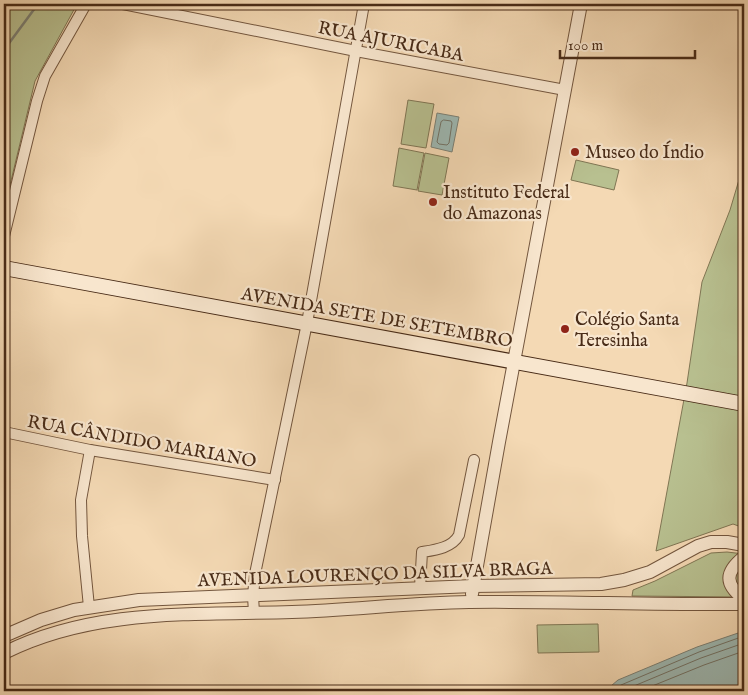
<svg xmlns="http://www.w3.org/2000/svg" width="748" height="695" font-family="'IM FELL English',serif">
<style>
.green{fill:#b8c090;stroke:#807654}
.water{fill:#9db9b4;stroke:#7b8075}
.lines{fill:none;stroke-linecap:round;stroke-linejoin:round}
.shore{stroke:#727266;stroke-width:1}
.stream{stroke:#7b8075;stroke-width:2.5}
.minor-casing{stroke:#73563e;stroke-width:12}
.tertiary-casing{stroke:#73563e;stroke-width:14}
.secondary-casing{stroke:#482b17;stroke-width:16}
.minor{stroke:#f8e6ce;stroke-width:10}
.tertiary{stroke:#f8e6ce;stroke-width:12}
.secondary{stroke:#f8e6ce;stroke-width:14}
.poi-dot{fill:#8f2418;stroke:#f8e6ce;stroke-width:2}
.labels{text-anchor:middle;stroke-width:4.5;stroke-linejoin:round;paint-order:stroke}
.street-label{font-size:18px;fill:#482b17;stroke:#f8e6ce}
.poi-label{font-size:18px;fill:#482b17;stroke:#f8e6ce;text-anchor:start}
</style>
<rect width="100%" height="100%" fill="#f4d9b4"/>
<filter id="stains"><feTurbulence type="fractalNoise" baseFrequency=".004" numOctaves="4"/><feColorMatrix values="0 0 0 0 .2 0 0 0 0 .09 0 0 0 0 .02 0 0 0 .5 -.17"/></filter>
<radialGradient id="worn" r=".72"><stop offset=".6" stop-color="#630" stop-opacity="0"/><stop offset="1" stop-color="#630" stop-opacity=".3"/></radialGradient>
<g class="green">
<path d="M4 4H75L76 6 35 81 4 210Z"/>
<path d="M408 100 434 104 426 148 401 144Z"/>
<path d="M399 148 424 153 417 190 393 186Z"/>
<path d="M425 153 449 158 442 195 418 191Z"/>
<path d="M576 160 619 170 614 190 571 180Z"/>
<path d="M744 163V528L733 524 656 551 687 383 702 282 730 210Z"/>
<path d="M727 552 744 554V597L632 596 633 590 655 581 711 553Z"/>
<path d="M598 624 599 652 538 653 537 625Z"/>
</g>
<g class="water">
<path d="M437 113 459 117 452 152 431 147Z"/>
<path d="M744 631V691H605L618 680 697 647Z"/>
</g>
<g class="lines">
<g class="shore">
<path d="M444 120 451 121 452 123 449 143 447 145 439 144 437 142 441 122Z"/>
<path d="M613 691 621 685 699 652 744 636"/>
<path d="M622 691 701 658 744 643"/>
<path d="M640 691 704 665 744 651"/>
</g>
<path class="stream" d="M4 50 38 4"/>
<g class="minor-casing">
<g id="minor">
<path d="M123 4 356 51 565 90"/>
<path d="M4 236 37 101 45 76 86 4"/>
<path d="M4 432 90 450 275 480"/>
<path d="M420 588 422 552C435 550 452 548 459 535L474 460"/>
<path d="M89 607 82 536 81 500 90 450"/>
<path d="M254 613 253 596 255 574 307 323 364 4"/>
</g>
</g>
<g class="tertiary-casing">
<g id="tertiary">
<path d="M744 557C725 572 724 584 744 599"/>
<path d="M472 594 499 442 581 4"/>
<path d="M4 636 41 620 74 610 139 600 473 586 601 584 624 580 650 572 698 546 711 542H727L744 545"/>
<path d="M4 653C93 608 195 615 292 612 351 610 410 603 469 602 561 601 653 605 744 604"/>
</g>
</g>
<g class="secondary-casing">
<path id="secondary" d="M4 268 744 404"/>
</g>
<use href="#minor" class="minor"/>
<use href="#tertiary" class="tertiary"/>
<use href="#secondary" class="secondary"/>
</g>
<g class="poi-dot">
<circle cx="575" cy="152" r="5"/>
<circle cx="433" cy="202" r="5"/>
<circle cx="565" cy="329" r="5"/>
</g>
<g class="labels">
<g class="street-label">
<text transform="translate(391 41) rotate(11)" y="6">RUA AJURICABA</text>
<text transform="translate(377 317) rotate(10)" y="6">AVENIDA SETE DE SETEMBRO</text>
<text transform="translate(142 441) rotate(10)" y="6">RUA CÂNDIDO MARIANO</text>
<text transform="translate(375 574) rotate(-2)" y="6">AVENIDA LOURENÇO DA SILVA BRAGA</text>
</g>
<g class="poi-label">
<text x="585" y="158">Museo do Índio</text>
<text x="443" y="198">Instituto Federal<tspan x="443" dy="21">do Amazonas</tspan></text>
<text x="575" y="325">Colégio Santa<tspan x="575" dy="21">Teresinha</tspan></text>
</g>
</g>
<rect width="748" height="695" fill="none" stroke="#f4d9b4" stroke-width="20"/>
<rect x="5" y="5" width="738" height="685" fill="none" stroke="#482b17" stroke-width="2.5"/>
<rect x="10" y="10" width="728" height="675" fill="none" stroke="#482b17"/>
<path d="M560 50v8h135v-8" fill="none" stroke="#482b17" stroke-width="2.5"/>
<text x="568" y="50" font-size="15" fill="#482b17" stroke="#f8e6ce" stroke-width="4" paint-order="stroke">100 m</text>
<rect width="100%" height="100%" filter="url(#stains)"/>
<rect width="100%" height="100%" fill="url(#worn)"/>
</svg>
